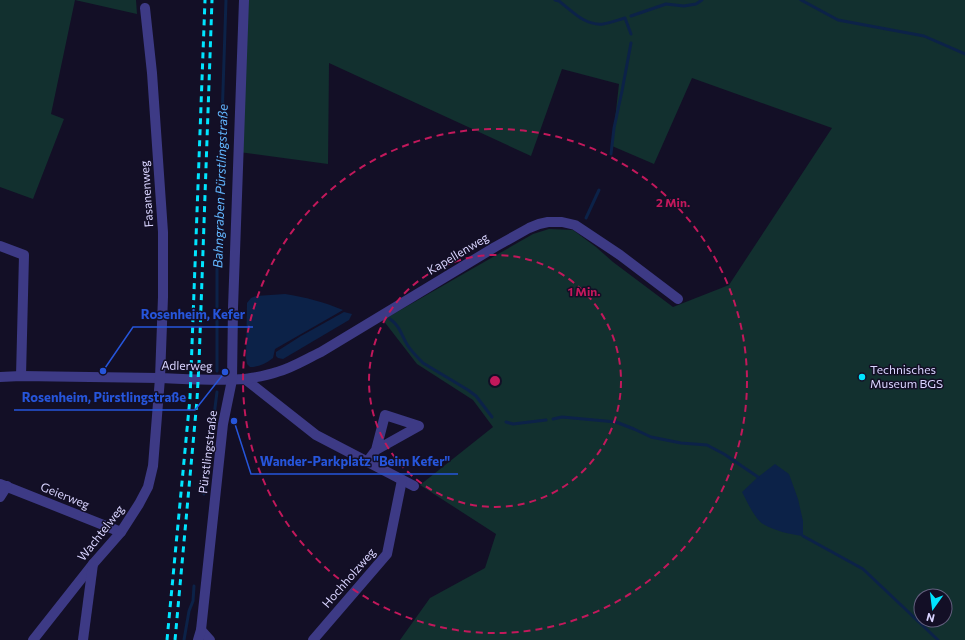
<svg xmlns="http://www.w3.org/2000/svg" width="965" height="640" font-family="Commissioner,sans-serif">
<style>
.green{fill:#12302f;fill-rule:evenodd}
.water{fill:#0c2248}
.lines{fill:none;stroke-linecap:round;stroke-linejoin:round}
.stream{stroke:#0c2248;stroke-width:3}
.street{stroke:#3d3a85;stroke-width:10}
.rail{stroke:#00e5ff;stroke-width:3;stroke-dasharray:6 5;stroke-linecap:butt}
.ring{fill:none;stroke:#c2185b;stroke-width:2;stroke-dasharray:7 5}
.poi-dot{fill:#00e5ff;stroke:#130f26;stroke-width:1.5}
.labels{text-anchor:middle;stroke-width:3;stroke-linejoin:round;paint-order:stroke}
.street-label{font-size:12px;fill:#d9d4ff;stroke:#130f26}
.poi-label{font-size:12px;fill:#d9d4ff;stroke:#130f26;text-anchor:start}
.water-label{font-size:13px;font-style:italic;fill:#62b6ff;stroke:#130f26}
.centre{fill:#c2185b;stroke:#130f26;stroke-width:2}
.ring-label{font-size:12px;text-anchor:middle;font-weight:bold;fill:#c2185b;stroke:#130f26;stroke-width:3;stroke-linejoin:round;paint-order:stroke}
.leader{fill:none;stroke:#2655da;stroke-width:1.5}
.callout-dot{fill:#2655da;stroke:#130f26;stroke-width:1.5}
.callout-label{font-size:13px;text-anchor:middle;font-weight:bold;fill:#2655da;stroke:#130f26;stroke-width:3;stroke-linejoin:round;paint-order:stroke}
</style>
<rect width="100%" height="100%" fill="#130f26"/>
<g class="green">
<path d="M0 0H136L137 14 75 0 51 114 64 119 33 199 0 187Z"/>
<path d="M244 0H965V640H400L430 598 485 568 496 534 420 485 493 427 473 400 417 364 383 320 533 234 549 229 573 230 596 247 613 262 673 307 729 285 832 128 692 78 654 164 612 146 619 84 562 69 531 156 329 63 328 164 239 152ZM921 596H945V620H921Z"/>
</g>
<g class="water">
<path d="M285 294C305 297 324 302 343 310L275 349 273 358C265 364 259 367 250 367L247 364 246 358 247 303 251 298 256 296Z"/>
<path d="M344 312 352 314 349 320 283 359 278 358 276 356V352L301 336Z"/>
<path d="M775 464 789 474 798 499 803 521V536C789 534 775 531 763 524 754 518 747 501 742 492L758 477Z"/>
</g>
<g class="lines">
<g class="stream">
<path d="M555 0 559 1C572 11 585 26 603 24 610 23 618 20 625 18L631 34"/>
<path d="M801 0 838 20 924 36 965 54"/>
<path d="M631 16 666 4 684 6 696 4 702 0"/>
<path d="M611 154 614 128 622 91 631 43"/>
<path d="M586 218 599 190"/>
<path d="M390 319C401 327 401 335 408 346 412 352 418 358 423 363L468 390 476 396 492 417"/>
<path d="M217 371V270L226 0"/>
<path d="M553 419 562 417 616 422 634 429 651 437 681 443 707 445 724 454 758 477"/>
<path d="M506 422 513 424 546 420"/>
<path d="M204 494 217 392"/>
<path d="M803 536 863 569 938 640"/>
<path d="M184 640 189 611 193 601 194 586"/>
</g>
<g class="street">
<path d="M0 246 24 255 21 376"/>
<path d="M0 377 21 376C67 377 113 377 159 378 188 379 217 381 245 379L316 435 414 486"/>
<path d="M245 379C256 377 266 376 277 372 292 368 306 359 321 352L495 247 529 228 539 224 548 222H562L575 225 620 255 678 299"/>
<path d="M367 462 376 450 385 415 419 426 376 450"/>
<path d="M0 484 121 532"/>
<path d="M0 497 7 486"/>
<path d="M201 630 210 640"/>
<path d="M33 640 93 564 121 532 139 504 148 487 153 466 160 378 163 297V232L152 73 145 8"/>
<path d="M83 640 93 564"/>
<path d="M198 640 201 630 223 424 232 380 233 308 244 0"/>
<path d="M313 640 387 554 402 480"/>
</g>
<g class="rail">
<path d="M167 640 190 398 205 0"/>
<path d="M175 640 197 400 199 363 212 0"/>
</g>
</g>
<g class="ring">
<circle cx="495" cy="381" r="126"/>
<circle cx="495" cy="381" r="252"/>
</g>
<circle class="poi-dot" cx="862" cy="377" r="4"/>
<g class="labels">
<g class="street-label">
<text transform="translate(147 194) rotate(-94)" y="4">Fasanenweg</text>
<text transform="translate(458 254) rotate(-31)" y="4">Kapellenweg</text>
<text transform="translate(187 366) rotate(1)" y="4">Adlerweg</text>
<text transform="translate(208 452) rotate(-83)" y="4">Pürstlingstraße</text>
<text transform="translate(65 496) rotate(22)" y="4">Geierweg</text>
<text transform="translate(101 533) rotate(-52)" y="4">Wachtelweg</text>
<text transform="translate(349 578) rotate(-49)" y="4">Hochholzweg</text>
</g>
<g class="poi-label">
<text x="870" y="374">Technisches<tspan x="870" dy="14">Museum BGS</tspan></text>
</g>
<g class="water-label">
<text transform="translate(220 186) rotate(-88)" y="5">Bahngraben Pürstlingstraße</text>
</g>
</g>
<circle cx="495" cy="381" r="6" class="centre"/>
<g class="ring-label">
<text x="673" y="207">2 Min.</text>
<text x="584" y="296">1 Min.</text>
</g>
<path class="leader" d="M103 371L133 327H253M225 372L195 410H14M234 421L251 474H458"/>
<g class="callout-dot">
<circle cx="103" cy="371" r="4"/>
<circle cx="225" cy="372" r="4"/>
<circle cx="234" cy="421" r="4"/>
</g>
<g class="callout-label">
<text x="193" y="319">Rosenheim, Kefer</text>
<text x="104" y="402">Rosenheim, Pürstlingstraße</text>
<text x="355" y="466">Wander-Parkplatz "Beim Kefer"</text>
</g>
<g transform="translate(933 608) rotate(194)"><circle r="19" fill="#130f26" stroke="#625e7d"/>
<path d="M0-3L7 15L0 10L-7 15Z" fill="#00e5ff"/>
<text y="-6" font-size="11" font-weight="bold" text-anchor="middle" fill="#d9d4ff">N</text>
</g>
</svg>
